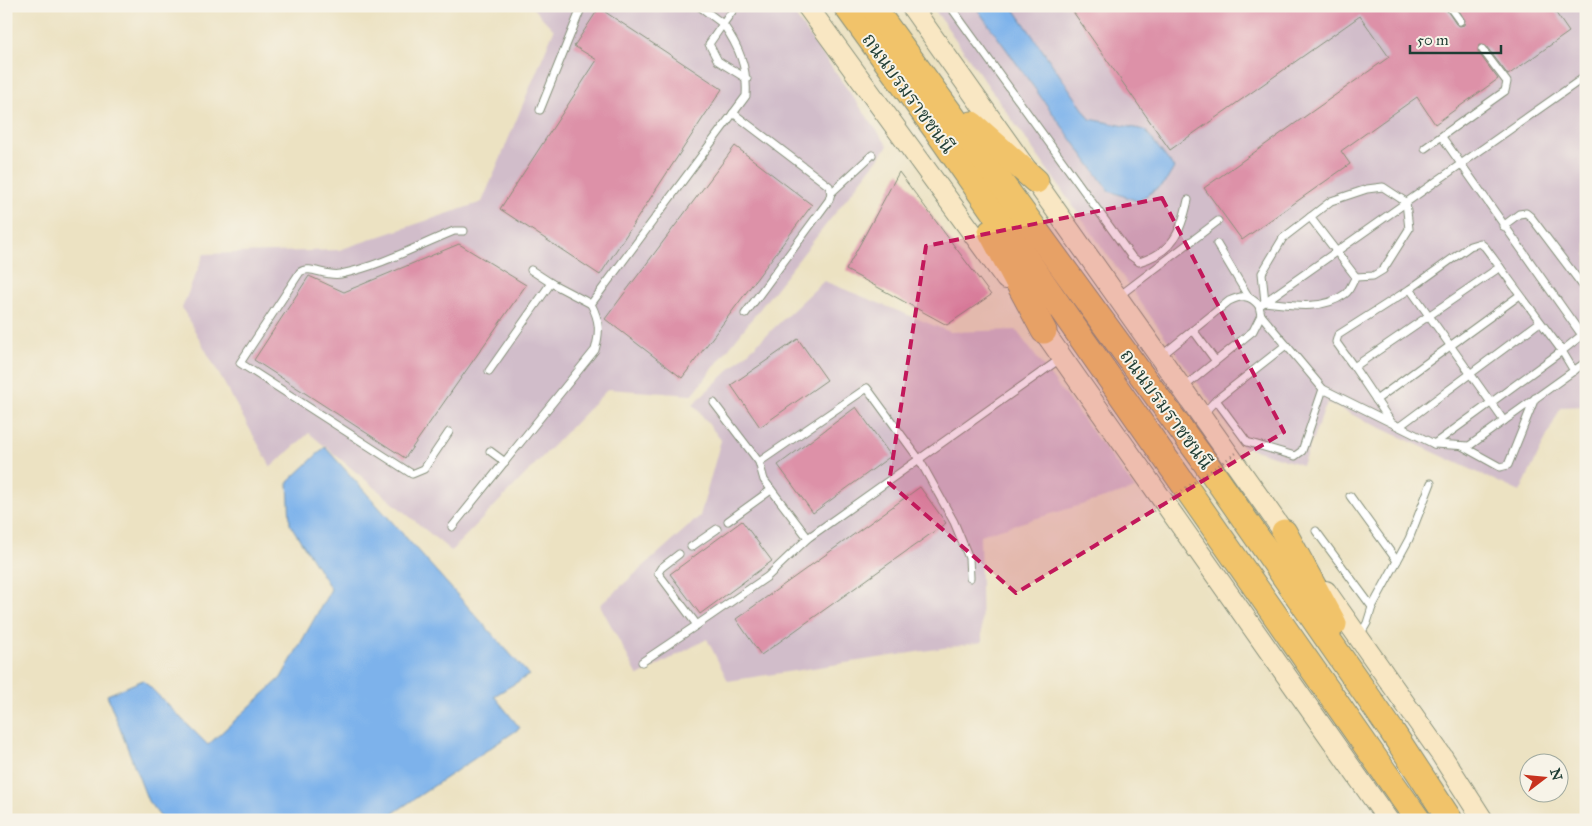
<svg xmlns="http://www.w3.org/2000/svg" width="1592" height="826" font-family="'IM FELL Great Primer','Noto Serif Thai',serif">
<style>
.industrial{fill:#d1bdca}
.water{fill:#7db2eb;stroke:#4e7890}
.building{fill:#dd91a8}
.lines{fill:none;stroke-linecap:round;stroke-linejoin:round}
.lane-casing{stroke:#86907b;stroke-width:9}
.secondary-casing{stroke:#86907b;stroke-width:22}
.highway-casing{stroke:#86907b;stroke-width:27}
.lane{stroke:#fff;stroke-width:7}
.secondary{stroke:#f9e7c3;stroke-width:20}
.highway{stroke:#f1c36a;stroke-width:25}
.path-bridge{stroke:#86907b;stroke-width:2.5;stroke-dasharray:1 4;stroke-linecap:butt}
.marked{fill:#c2185b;fill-opacity:0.2;stroke:#c2185b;stroke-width:4;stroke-dasharray:10 6;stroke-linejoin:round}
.labels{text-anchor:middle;stroke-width:4;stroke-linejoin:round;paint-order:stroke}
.street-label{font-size:20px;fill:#1f3d34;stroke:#f7f3e8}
</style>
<rect width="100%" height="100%" fill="#f7f3e8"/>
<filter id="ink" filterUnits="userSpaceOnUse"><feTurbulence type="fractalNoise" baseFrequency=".02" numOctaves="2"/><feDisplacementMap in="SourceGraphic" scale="10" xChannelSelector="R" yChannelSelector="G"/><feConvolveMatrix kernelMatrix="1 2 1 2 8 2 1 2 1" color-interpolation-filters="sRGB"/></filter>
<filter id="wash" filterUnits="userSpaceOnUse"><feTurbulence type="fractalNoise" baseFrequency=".0096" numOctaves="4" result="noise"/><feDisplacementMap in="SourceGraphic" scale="20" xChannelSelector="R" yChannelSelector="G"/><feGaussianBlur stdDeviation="1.12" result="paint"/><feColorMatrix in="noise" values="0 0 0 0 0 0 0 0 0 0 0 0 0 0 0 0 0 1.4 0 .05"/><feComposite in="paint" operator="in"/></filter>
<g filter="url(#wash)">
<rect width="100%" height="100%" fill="#ece2c2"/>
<g class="industrial">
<path d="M531 6H788L888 146 692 395 608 389 451 551 309 433 271 467 182 308 204 254 339 250 482 202 554 30Z"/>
<path d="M932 6H1586V406L1561 407 1520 492 1327 403 1302 465 1242 446Z"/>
<path d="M824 281 950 332 1016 330 1135 489 980 535 982 642 728 681 707 639 638 676 600 605 700 516 721 440 693 404Z"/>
</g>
<g class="water">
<path d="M975 6H1012L1090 119 1145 130 1174 168 1165 183 1138 201 1109 191Z"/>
<path d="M325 447 529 675 494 696 520 728 383 820H163L148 801 107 695 143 680 208 745 281 678 331 589 290 524 288 482Z"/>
</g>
<g id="blocks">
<g class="building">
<path d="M1069 6H1444L1456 24 1460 26 1464 25 1465 20 1456 6H1551L1569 32 1508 75 1486 46 1479 45 1478 52 1498 79 1435 124 1417 97 1341 151 1350 164 1242 240 1204 188 1389 57 1360 16 1170 150Z"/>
<path d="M599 8 722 89 600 275 500 209 597 60 574 46Z"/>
<path d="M735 146 812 205 682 378 605 319Z"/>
<path d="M899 172 991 295 947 325 846 270Z"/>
<path d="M459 244 526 285 405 458 254 360 309 276 344 292Z"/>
<path d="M798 339 827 380 760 427 731 385Z"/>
<path d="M856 407 891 456 813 513 778 465Z"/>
<path d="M920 487 946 523 761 655 736 619Z"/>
<path d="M742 521 772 561 700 614 670 574Z"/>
</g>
</g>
</g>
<g filter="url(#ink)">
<use href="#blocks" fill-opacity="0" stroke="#86907b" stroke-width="1"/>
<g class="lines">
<g class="lane-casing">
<g id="lane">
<path d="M699 6 723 24 709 44 718 61 747 79"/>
<path d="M950 6 1131 256 1139 262C1173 252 1181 232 1188 200"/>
<path d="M1449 6 1460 21"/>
<path d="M540 110 582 6"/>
<path d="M733 113 829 186 831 193 829 200 745 314"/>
<path d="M1442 137 1586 341"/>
<path d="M1425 148 1505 91 1507 82 1482 49"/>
<path d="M1383 187 1406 202 1409 229 1383 270 1373 276 1356 277C1352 282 1350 291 1345 294 1322 311 1292 305 1265 302L1262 273 1283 238 1331 201 1367 189Z"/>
<path d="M831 193 872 155"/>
<path d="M1310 217 1356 277"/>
<path d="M1503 226 1519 214 1526 213 1531 217 1586 290"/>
<path d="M1217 244 1248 296"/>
<path d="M531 270 551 283"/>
<path d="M1410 289 1504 421"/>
<path d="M1119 296 1218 221"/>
<path d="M1259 306 1586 76"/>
<path d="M1261 315 1323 389 1434 444 1469 446 1586 362"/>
<path d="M1193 330 1215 360"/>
<path d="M1161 356 1229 301C1241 295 1250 294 1259 306L1261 315 1253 331 1184 387"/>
<path d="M1354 367 1336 342 1338 335 1410 289 1470 246 1480 243 1485 247 1562 351 1434 444"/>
<path d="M489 371 551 283 591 304 746 96C748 68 739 47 723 24L736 6"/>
<path d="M1574 371 1562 351 1582 335"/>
<path d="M1216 400 1247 442 1295 456 1302 451 1323 389"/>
<path d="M1376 400 1520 295"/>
<path d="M714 403 759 462"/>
<path d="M1202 415 1216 400 1286 345"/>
<path d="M1391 422 1354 367 1500 267"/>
<path d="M1400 426 1540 322"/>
<path d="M449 432 424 469 412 474 240 363 300 272C310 265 325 277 341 274 380 266 417 246 454 231H464"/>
<path d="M1462 446 1500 467 1508 465 1535 398"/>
<path d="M490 451 505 462"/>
<path d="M1350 496 1397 561"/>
<path d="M728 521 771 490"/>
<path d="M452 527 595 350C600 332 600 321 591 304"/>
<path d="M1316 531 1372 607 1367 623 1360 635"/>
<path d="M808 538 764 480 759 462 867 388 919 459 954 522 969 558 970 578"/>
<path d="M691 547 717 529"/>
<path d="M1372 607 1409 539 1431 483"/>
<path d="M697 625 767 577 808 538 1060 359"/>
<path d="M642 662 697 625 658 573 661 568 679 554"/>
</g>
</g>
<g class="secondary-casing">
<g id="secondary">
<path d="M807 6 1006 279"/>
<path d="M911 6 1293 545"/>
<path d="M1035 319 1388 820"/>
<path d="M1326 591 1442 756 1483 820"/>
</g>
</g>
<g class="highway-casing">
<g id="highway">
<path d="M846 6 939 134 1418 820"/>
<path d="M872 6 1202 458 1391 730 1450 820"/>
<path d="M972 124 1036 181"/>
<path d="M991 232 1044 331"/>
<path d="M1284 532 1334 624"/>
</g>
</g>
<use href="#lane" class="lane"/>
<use href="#secondary" class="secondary"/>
<use href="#highway" class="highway"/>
<path class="path-bridge" d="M1153 511 1239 451"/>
</g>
</g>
<path class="marked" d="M1162 198 1284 432 1016 593 889 483 926 246Z"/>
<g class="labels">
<g class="street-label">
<text transform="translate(909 93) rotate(54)" y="7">ถนนบรมราชชนนี</text>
<text transform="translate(1167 409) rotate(54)" y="7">ถนนบรมราชชนนี</text>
</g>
</g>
<rect width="1592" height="826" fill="none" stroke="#f7f3e8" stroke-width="25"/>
<g transform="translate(1544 778) rotate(74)"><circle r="24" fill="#f7f3e8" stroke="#a1aaa0"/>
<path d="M0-4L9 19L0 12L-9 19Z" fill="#c8321e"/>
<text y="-8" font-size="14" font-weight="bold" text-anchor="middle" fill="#1f3d34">N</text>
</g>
<path d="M1410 45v8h91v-8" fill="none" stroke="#1f3d34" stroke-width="2.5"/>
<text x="1417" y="45" font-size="15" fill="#1f3d34" stroke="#f7f3e8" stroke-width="4" paint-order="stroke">50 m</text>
</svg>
